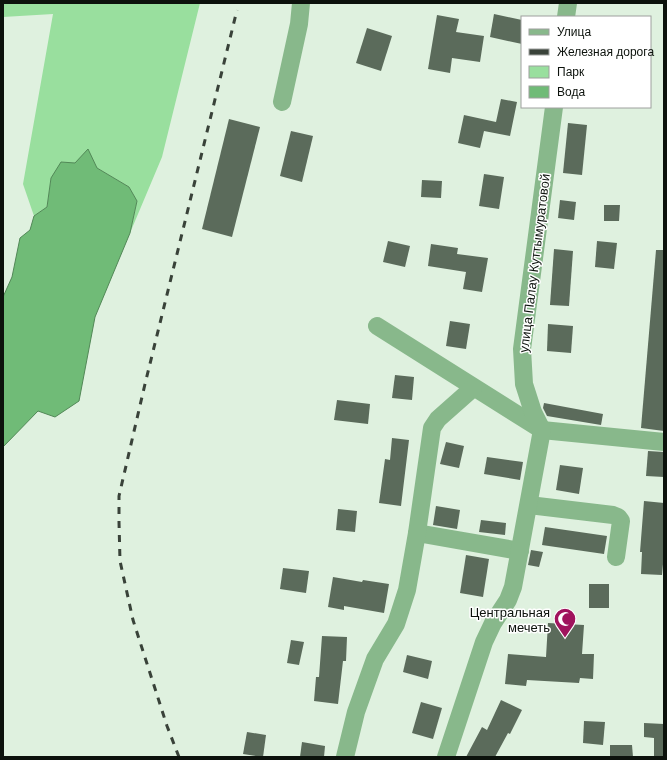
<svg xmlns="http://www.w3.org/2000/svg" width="667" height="760" font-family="Arial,sans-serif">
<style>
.green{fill:#99df9e}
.water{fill:#70bb77;stroke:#528857}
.building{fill:#5b6b5b}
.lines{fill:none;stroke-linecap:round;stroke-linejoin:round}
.minor{stroke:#88b88b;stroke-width:18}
.rail{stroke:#394239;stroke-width:3;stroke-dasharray:7 7;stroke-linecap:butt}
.labels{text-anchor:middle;stroke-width:3;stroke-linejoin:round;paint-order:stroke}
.street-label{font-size:13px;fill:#0c120c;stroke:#fff}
.poi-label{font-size:13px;fill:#0c120c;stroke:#fff;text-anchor:end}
</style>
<rect width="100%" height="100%" fill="#dff1df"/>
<path class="green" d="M3 3H200L162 157 130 233 137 201 129 187 97 168 75 163 51 178 47 207 34 216 23 184 53 14 3 17Z"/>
<path class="water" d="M88 149 97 168 129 187 137 201 130 233 95 317 79 401 55 417 38 411 3 447V297L12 277 20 238 30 230 34 216 47 207 51 178 61 162 75 163Z"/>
<g class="building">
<path d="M494 14 522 20V44L490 37Z"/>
<path d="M437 15 459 19 456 32 484 36 480 62 452 58 450 73 428 69Z"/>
<path d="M367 28 392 36 381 71 356 63Z"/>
<path d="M501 99 517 102 510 136 484 131 480 148 458 143 464 115 496 122Z"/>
<path d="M229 119 260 127 232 237 202 229Z"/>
<path d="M568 123 587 125 582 175 563 173Z"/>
<path d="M291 131 313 136 302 182 280 176Z"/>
<path d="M484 174 504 177 499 209 479 206Z"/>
<path d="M422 180 442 181 441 198 421 197Z"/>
<path d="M560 200 576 202 574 220 558 218Z"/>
<path d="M604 205H620L619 221H604Z"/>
<path d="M388 241 410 246 405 267 383 262Z"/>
<path d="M597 241 617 243 614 269 595 267Z"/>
<path d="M431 244 458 248 457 254 488 258 482 292 463 289 466 272 428 266Z"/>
<path d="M554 249 573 251 569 306 550 305Z"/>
<path d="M656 250H664V431L641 428Z"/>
<path d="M450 321 470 324 466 349 446 346Z"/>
<path d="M548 324 573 326 571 353 547 351Z"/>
<path d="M395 375 414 377 412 400 392 398Z"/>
<path d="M337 400 370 404 368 424 334 420Z"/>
<path d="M544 403 603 414 601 425 547 416 543 408Z"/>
<path d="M392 438 409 440 401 506 379 503 385 459 390 460Z"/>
<path d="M446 442 464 446 459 468 440 464Z"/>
<path d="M648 451 664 452V477L646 476Z"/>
<path d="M487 457 523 462 520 480 484 474Z"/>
<path d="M560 465 583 468 579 494 556 490Z"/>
<path d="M644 501 664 503V553L662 575 641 574 642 552H640Z"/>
<path d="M436 506 460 510 457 529 433 525Z"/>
<path d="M338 509 357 511 355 532 336 530Z"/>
<path d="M481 520 506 523 505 535 479 532Z"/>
<path d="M545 527 607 536 604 554 542 545Z"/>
<path d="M531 550 543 552 539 567 528 565Z"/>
<path d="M466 555 489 559 483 597 460 593Z"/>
<path d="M283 568 309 571 306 593 280 589Z"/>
<path d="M333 577 362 582 363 580 389 584 384 613 344 606V610L328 607Z"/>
<rect x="589" y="584" width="20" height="24"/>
<path d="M548 623 584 625 582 654H594L593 679 580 678 579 683 527 680 526 686 505 684 508 654 546 657Z"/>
<path d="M322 636 347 637 346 661H343L338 704 314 701 316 677H319Z"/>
<path d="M291 640 304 642 299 665 287 663Z"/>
<path d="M407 655 432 661 428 679 403 672Z"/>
<path d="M501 700 522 710 510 734 508 733 495 757H466L482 727 487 730Z"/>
<path d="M421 702 442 708 433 739 412 733Z"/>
<path d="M584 721 605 722 603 745 583 743Z"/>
<path d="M644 723 664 724V757H654V738L644 737Z"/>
<path d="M247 732 266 735 263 757 243 754Z"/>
<path d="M302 742 325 746 324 757H300Z"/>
<path d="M610 745H632L633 757H610Z"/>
</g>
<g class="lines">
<g class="minor">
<path d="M566 17 568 3"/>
<path d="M282 102 299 24 301 3"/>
<path d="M377 326 542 430 664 442"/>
<path d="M529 505 613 515 618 517 621 521 616 557"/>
<path d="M417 533 520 551"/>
<path d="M345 757 356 712 375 659 396 624 407 590 417 533 432 428 438 419 473 388"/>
<path d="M446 757 484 642 493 623 508 600 513 587 542 430 533 412 524 384 522 349 554 107"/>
</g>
<path class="rail" d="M179 757 167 726 133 620 120 561 119 522V496L145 384 237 10"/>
</g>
<defs>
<g id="mosque-pin" transform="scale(1.15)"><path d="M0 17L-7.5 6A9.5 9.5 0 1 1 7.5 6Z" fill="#a0135d" stroke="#fff"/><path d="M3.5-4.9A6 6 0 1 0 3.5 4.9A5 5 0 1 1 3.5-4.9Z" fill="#fff"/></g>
</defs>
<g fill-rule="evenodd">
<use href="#mosque-pin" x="565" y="619"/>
</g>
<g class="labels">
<g class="street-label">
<text transform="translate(534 263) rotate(-83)" y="5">улица Палау Куттымуратовой</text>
</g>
<g class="poi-label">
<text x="550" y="617">Центральная<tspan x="550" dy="15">мечеть</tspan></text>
</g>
</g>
<rect width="667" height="760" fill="none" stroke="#0c120c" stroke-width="8"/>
<rect x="521" y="16" width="130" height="92" fill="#ffffff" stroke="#9ea09e"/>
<rect x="529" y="29" width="20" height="6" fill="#88b88b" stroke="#9ea09e"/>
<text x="557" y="36" font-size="12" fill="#0c120c">Улица</text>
<rect x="529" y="49" width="20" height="6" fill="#394239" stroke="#9ea09e"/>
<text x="557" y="56" font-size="12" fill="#0c120c">Железная дорога</text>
<rect x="529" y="66" width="20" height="12" fill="#99df9e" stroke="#9ea09e"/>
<text x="557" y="76" font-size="12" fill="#0c120c">Парк</text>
<rect x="529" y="86" width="20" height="12" fill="#70bb77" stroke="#9ea09e"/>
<text x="557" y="96" font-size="12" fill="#0c120c">Вода</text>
</svg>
